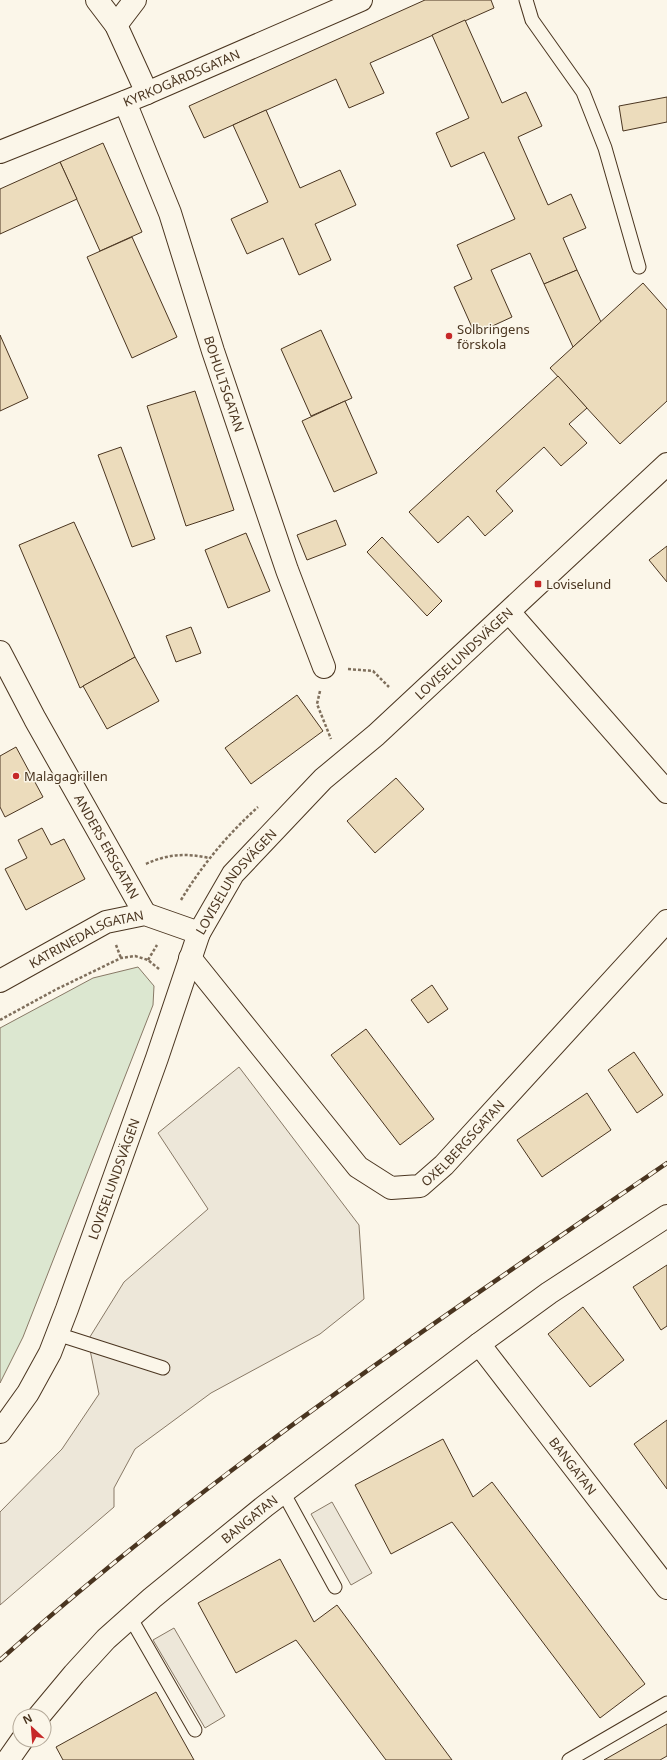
<svg xmlns="http://www.w3.org/2000/svg" width="667" height="1760" font-family="'Noto Sans',sans-serif">
<style>
.green{fill:#dce7d0;stroke:#887966}
.parking{fill:#ede7d9;stroke:#887966}
.building{fill:#ecdcbc;stroke:#4a3520}
.lines{fill:none;stroke-linecap:round;stroke-linejoin:round}
.service-casing{stroke:#4a3520;stroke-width:15}
.minor-casing{stroke:#4a3520;stroke-width:24}
.tertiary-casing{stroke:#4a3520;stroke-width:24}
.path{stroke:#7f6f5c;stroke-width:2.5;stroke-dasharray:3 2;stroke-linecap:butt}
.service{stroke:#fbf6e9;stroke-width:13}
.minor{stroke:#fbf6e9;stroke-width:22}
.tertiary{stroke:#fbf6e9;stroke-width:22}
.rail-casing{stroke:#4a3520;stroke-width:4.5}
.rail{stroke:#fbf6e9;stroke-width:3;stroke-dasharray:9;stroke-linecap:butt}
.poi-dot{fill:#c62828;stroke:#fbf6e9;stroke-width:1.5}
.labels{text-anchor:middle;stroke-width:3;stroke-linejoin:round;paint-order:stroke}
.street-label{font-size:13px;fill:#4a3520;stroke:#fbf6e9}
.poi-label{font-size:13px;fill:#4a3520;stroke:#fbf6e9;text-anchor:start}
</style>
<rect width="100%" height="100%" fill="#fbf6e9"/>
<path class="green" d="M138 967 154 986 153 1005 23 1337 0 1383V1028L93 978Z"/>
<g class="parking">
<path d="M239 1067 359 1225 364 1299 320 1334 211 1393 135 1449 114 1488V1507L0 1605V1512L62 1449 99 1394 88 1340 124 1282 208 1209 158 1133Z"/>
<path d="M332 1502 372 1573 351 1585 311 1514Z"/>
<path d="M174 1628 225 1716 205 1728 153 1640Z"/>
</g>
<g class="building">
<path d="M425 0H491L494 8 370 63 384 93 349 108 336 79 204 138 189 106Z"/>
<path d="M465 20 502 103 526 92 542 126 518 137 548 205 571 194 586 228 563 238 577 270 544 284 530 253 491 270 512 317 475 334 454 287 472 279 457 245 515 219 484 152 451 167 436 133 469 118 432 35Z"/>
<path d="M667 97V122L623 131 619 106Z"/>
<path d="M266 110 300 188 340 170 356 205 315 224 331 260 299 275 283 238 247 254 231 219 268 202 233 125Z"/>
<path d="M103 143 142 232 100 251 60 162Z"/>
<path d="M60 162 77 199 0 234V189Z"/>
<path d="M132 237 177 337 132 358 87 257Z"/>
<path d="M577 270 601 322 573 347 544 284Z"/>
<path d="M643 283 667 310V401L620 444 550 368Z"/>
<path d="M321 330 352 398 311 416 281 349Z"/>
<path d="M0 335 28 398 0 411Z"/>
<path d="M558 376 587 408 569 424 587 443 561 466 544 447 496 491 513 511 485 536 468 516 438 543 409 512Z"/>
<path d="M195 391 234 510 186 526 147 406Z"/>
<path d="M345 401 377 473 334 492 302 421Z"/>
<path d="M121 447 155 539 132 547 98 455Z"/>
<path d="M336 520 346 545 307 560 297 535Z"/>
<path d="M74 522 135 657 80 688 19 545Z"/>
<path d="M246 533 270 591 228 608 205 550Z"/>
<path d="M382 537 442 601 427 616 367 552Z"/>
<path d="M667 546V582L649 560Z"/>
<path d="M191 627 201 653 176 662 166 636Z"/>
<path d="M135 657 159 701 107 729 83 686Z"/>
<path d="M297 695 323 731 251 784 225 748Z"/>
<path d="M16 747 43 797 5 817 0 807V756Z"/>
<path d="M396 778 424 809 375 853 347 821Z"/>
<path d="M42 828 51 845 64 839 85 879 26 910 5 869 27 858 18 840Z"/>
<path d="M432 985 448 1009 428 1023 411 1000Z"/>
<path d="M366 1029 434 1119 400 1145 331 1055Z"/>
<path d="M634 1052 663 1095 637 1113 608 1070Z"/>
<path d="M587 1093 611 1130 542 1177 517 1140Z"/>
<path d="M667 1265V1326L661 1330 633 1287Z"/>
<path d="M583 1307 624 1360 590 1387 548 1334Z"/>
<path d="M667 1420V1489L634 1444Z"/>
<path d="M443 1439 473 1497 492 1482 645 1684 600 1718 452 1522 391 1554 355 1485Z"/>
<path d="M280 1559 314 1622 337 1605 452 1760H386L296 1640 236 1673 198 1603Z"/>
<path d="M156 1692 194 1760H63L56 1747Z"/>
<path d="M667 1724V1756L660 1760H604Z"/>
</g>
<g class="lines">
<g class="service-casing">
<g id="service">
<path d="M526 0 532 20 583 92 605 148 639 267"/>
<path d="M57 1334 163 1368"/>
<path d="M283 1492 335 1587"/>
<path d="M130 1617 195 1730"/>
<path d="M569 1760 667 1703"/>
</g>
</g>
<g class="minor-casing">
<g id="minor">
<path d="M97 0 116 25 147 93"/>
<path d="M116 25 135 0"/>
<path id="s1" d="M125 102 170 213 213 351 287 570 324 667"/>
<path id="s2" d="M0 152 147 93 361 0"/>
<path d="M509 612 667 792"/>
<path id="s3" d="M0 652 35 719 145 914"/>
<path id="s4" d="M190 958 358 1167 391 1188 420 1186 444 1165 667 921"/>
<path id="s5" d="M479 1344 667 1588"/>
<path id="s6" d="M39 1716 74 1674 106 1639 152 1598 265 1506 479 1344 549 1293 667 1216"/>
<path d="M8 1760 22 1740"/>
</g>
</g>
<g class="tertiary-casing">
<g id="tertiary">
<path id="s7" d="M0 981 106 922 145 914 199 933"/>
<path id="s8" d="M0 1432 28 1393 50 1353 67 1309 157 1058 199 933 233 874 323 779 376 735 667 464"/>
</g>
</g>
<g class="path">
<path d="M348 669 373 671 389 687"/>
<path d="M320 691 317 704 331 739"/>
<path d="M146 864C167 854 187 853 209 858"/>
<path d="M181 900C202 865 228 834 258 807"/>
<path d="M116 945 121 958"/>
<path d="M148 960 157 945"/>
<path d="M0 1020 55 990 121 958 135 956 148 960 159 969"/>
</g>
<use href="#service" class="service"/>
<use href="#minor" class="minor"/>
<use href="#tertiary" class="tertiary"/>
<g class="rail-casing">
<path id="rail" d="M0 1660C208 1474 438 1320 667 1163"/>
</g>
<use href="#rail" class="rail"/>
</g>
<g class="poi-dot">
<circle cx="449" cy="336" r="4"/>
<rect x="534" y="580" width="8" height="8" rx="2"/>
<circle cx="16" cy="776" r="4"/>
</g>
<g class="labels">
<g class="street-label">
<text dy="5" stroke="none"><textPath href="#s2" startOffset="196">KYRKOGÅRDSGATAN</textPath></text>
<text dy="5" stroke="none"><textPath href="#s1" startOffset="299">BOHULTSGATAN</textPath></text>
<text dy="5" stroke="none"><textPath href="#s8" startOffset="927">LOVISELUNDSVÄGEN</textPath></text>
<text dy="5" stroke="none"><textPath href="#s3" startOffset="222">ANDERS ERSGATAN</textPath></text>
<text dy="5" stroke="none"><textPath href="#s8" startOffset="603">LOVISELUNDSVÄGEN</textPath></text>
<text dy="5" stroke="none"><textPath href="#s7" startOffset="97">KATRINEDALSGATAN</textPath></text>
<text dy="5" stroke="none"><textPath href="#s4" startOffset="397">OXELBERGSGATAN</textPath></text>
<text dy="5" stroke="none"><textPath href="#s8" startOffset="279">LOVISELUNDSVÄGEN</textPath></text>
<text dy="5" stroke="none"><textPath href="#s5" startOffset="154">BANGATAN</textPath></text>
<text dy="5" stroke="none"><textPath href="#s6" startOffset="289">BANGATAN</textPath></text>
</g>
<g class="poi-label">
<text x="457" y="334">Solbringens<tspan x="457" dy="15">förskola</tspan></text>
<text x="546" y="589">Loviselund</text>
<text x="24" y="781">Malagagrillen</text>
</g>
</g>
<g transform="translate(32 1728) rotate(334)"><circle r="19" fill="#fbf6e9" stroke="#b4a999"/>
<path d="M0-3L7 15L0 10L-7 15Z" fill="#c62828"/>
<text y="-6" font-size="11" font-weight="bold" text-anchor="middle" fill="#4a3520">N</text>
</g>
</svg>
